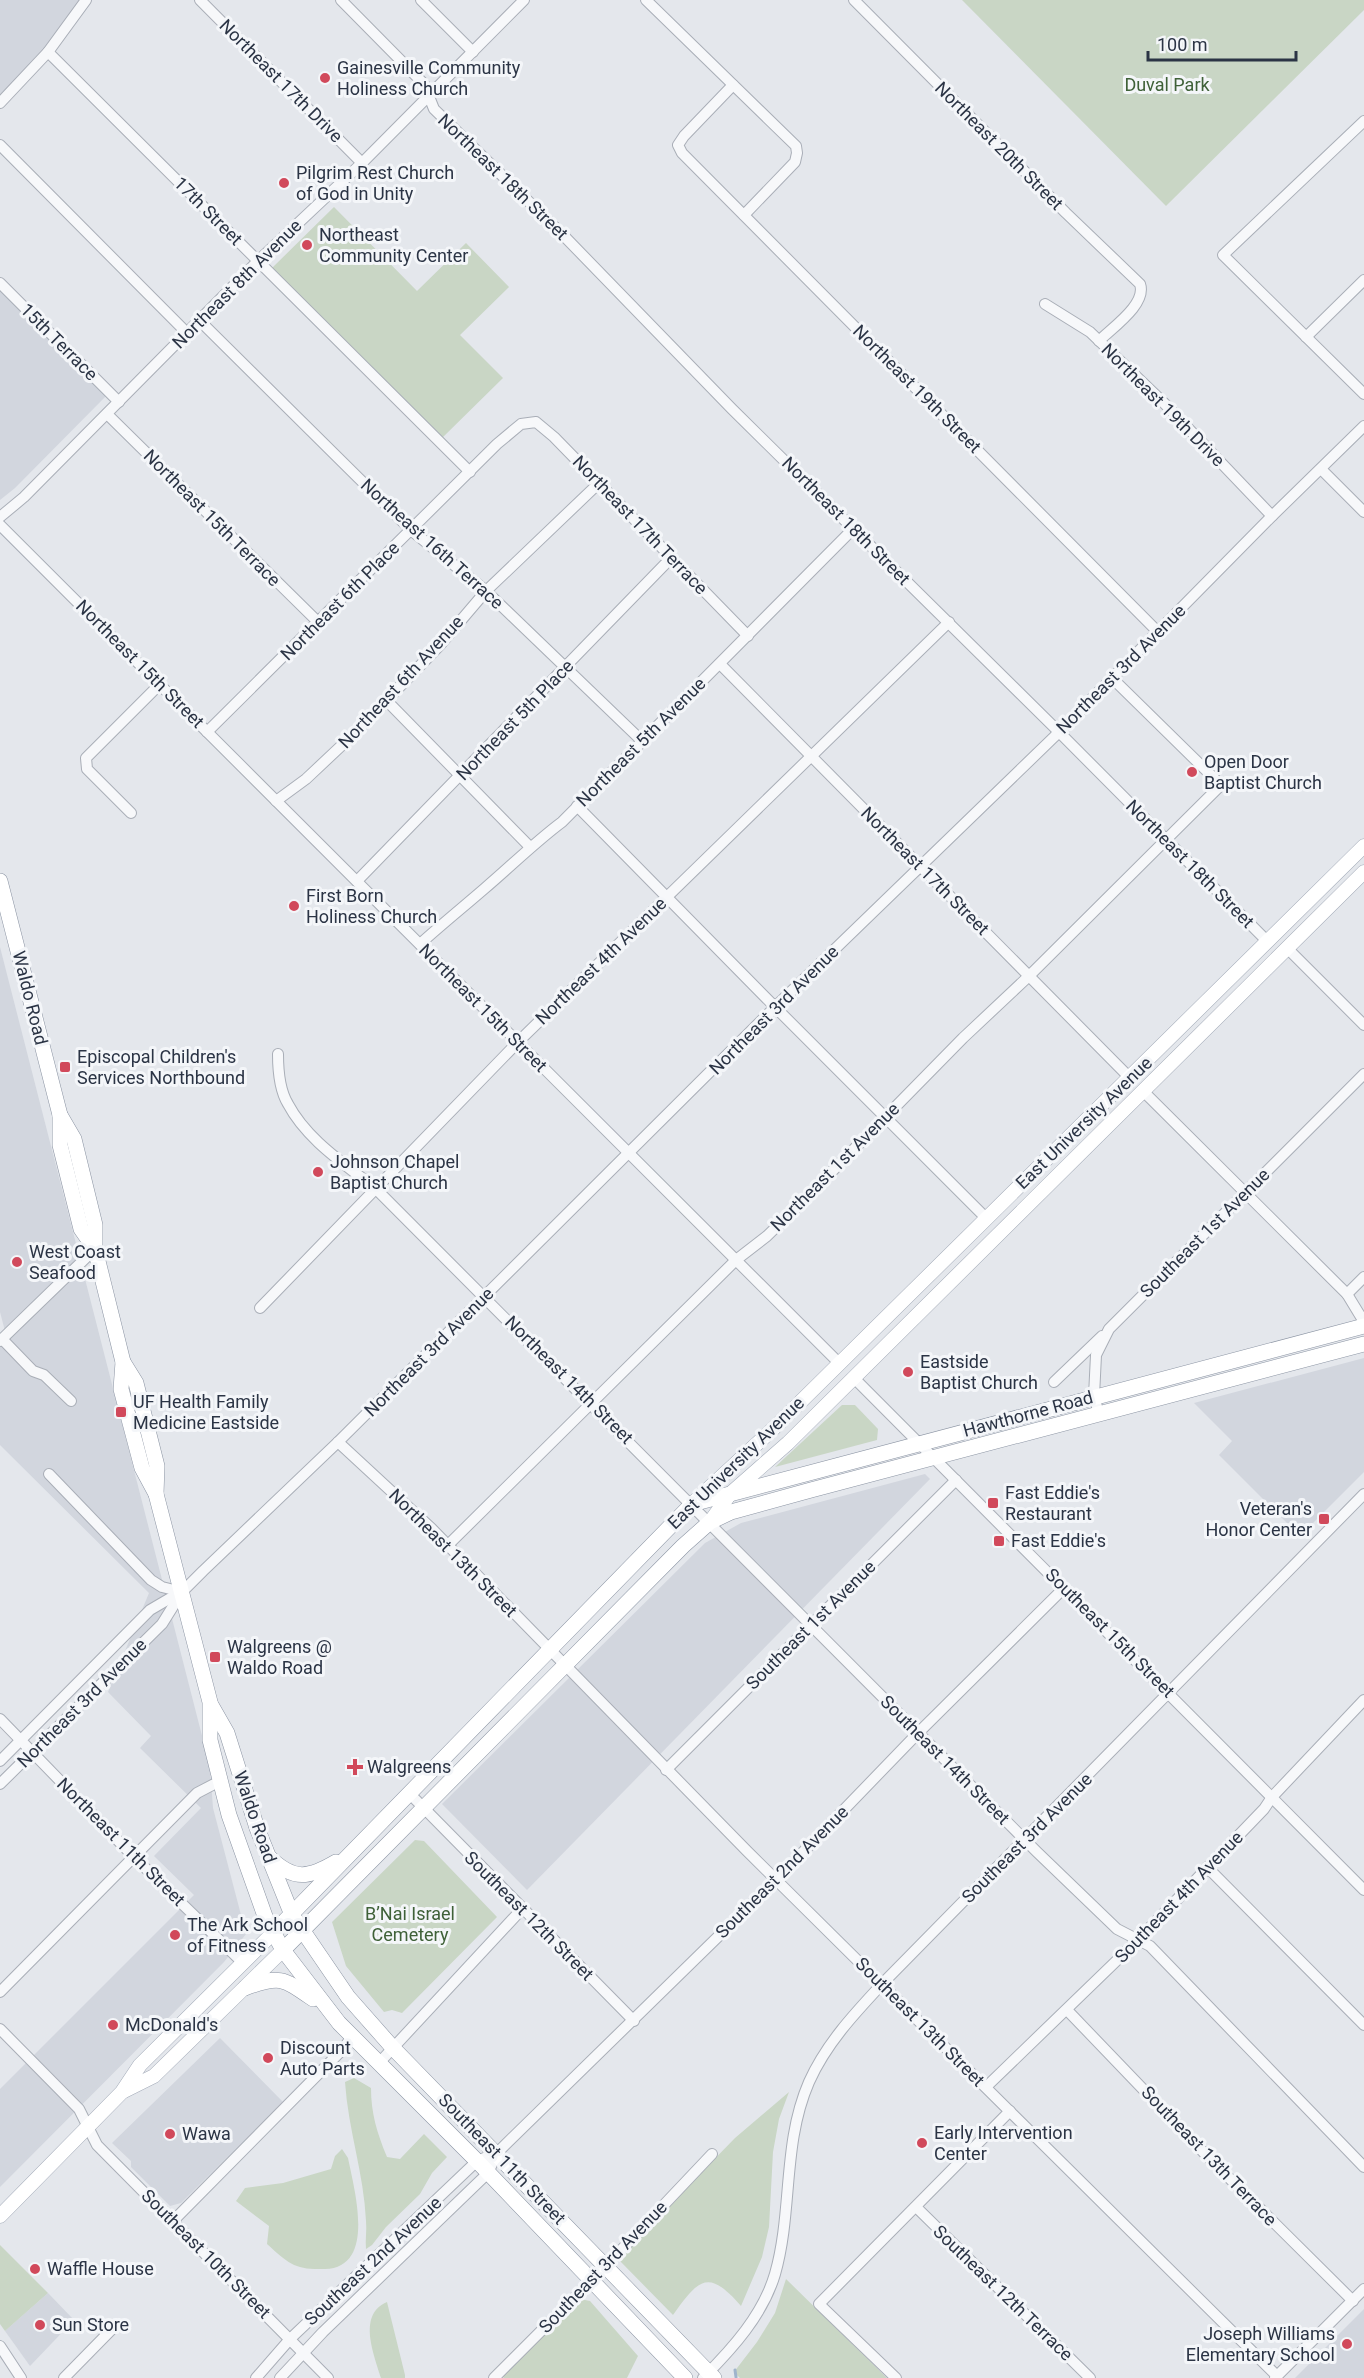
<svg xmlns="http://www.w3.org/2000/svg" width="1364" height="2378" font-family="Roboto,sans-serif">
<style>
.built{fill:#d2d6de}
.green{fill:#c9d6c5}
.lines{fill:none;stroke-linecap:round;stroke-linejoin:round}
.stream{stroke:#9fb4cc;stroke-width:3}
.minor-casing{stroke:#a9aeb7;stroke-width:12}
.major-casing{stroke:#a3abb8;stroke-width:15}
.highway-casing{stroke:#8b94a3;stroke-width:16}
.minor{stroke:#f7f8fa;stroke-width:10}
.major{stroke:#fff;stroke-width:14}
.highway{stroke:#fff;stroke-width:15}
.poi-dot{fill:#d1495b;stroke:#f4f6f9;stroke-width:2}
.labels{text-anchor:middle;stroke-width:6;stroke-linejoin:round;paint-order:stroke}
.poi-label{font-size:18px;fill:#2b3445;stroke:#f4f6f9;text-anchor:start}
.street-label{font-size:18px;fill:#2b3445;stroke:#f4f6f9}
.park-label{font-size:18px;fill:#3f6138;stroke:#f4f6f9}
</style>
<rect width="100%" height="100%" fill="#e4e7ec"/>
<g class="built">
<path d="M0 0H81L38 57 0 97Z"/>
<path d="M0 285 108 394 15 488 0 500Z"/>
<path d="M0 947 210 1767 213 1808 246 1934 224 1962 0 2187V2089L194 1895 154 1856 201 1808 140 1748 151 1736 108 1692 149 1593 0 1445V1338L5 1331 0 1312Z"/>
<path d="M1364 1358V1472L1300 1536 1219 1455 1232 1441 1194 1403Z"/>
<path d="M925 1474 930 1479 527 1890 442 1804 705 1543 741 1523Z"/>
<path d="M220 2038 283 2102 181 2203 170 2206 131 2167V2161L112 2143Z"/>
<path d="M48 2293 74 2320 30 2366 5 2331Z"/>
<path d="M1364 2309V2378H1295Z"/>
</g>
<g class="green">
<path d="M962 0H1364V10L1166 206Z"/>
<path d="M334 207 417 291 466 243 509 287 460 335 503 378 441 439 272 268Z"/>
<path d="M842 1405H855L878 1429 877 1440 775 1467Z"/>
<path d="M415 1840 424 1841 497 1917 402 2013 392 2010 384 2012 346 1966 332 1922Z"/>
<path d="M354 2078 371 2088C371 2113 377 2133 387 2157L400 2159 424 2134 447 2157 432 2173 420 2194 386 2227 372 2245 366 2249C365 2240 367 2230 366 2221 364 2174 348 2129 345 2082Z"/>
<path d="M789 2092 779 2119 773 2152 769 2227 762 2257 741 2306C709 2269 699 2278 673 2315L620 2261 622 2254 735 2138Z"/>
<path d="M342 2149 348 2158C354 2189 377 2267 325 2269 295 2270 289 2264 267 2244L269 2226 236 2201 245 2188 283 2183 331 2169 335 2156Z"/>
<path d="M0 2245 48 2293 5 2331 0 2324Z"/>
<path d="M786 2279 887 2378H740L734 2372 757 2342 775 2313Z"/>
<path d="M580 2299 590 2301 638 2356 627 2378H504L501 2375Z"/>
<path d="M387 2302 405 2375V2378H381C374 2354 357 2315 387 2302Z"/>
</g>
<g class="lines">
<path class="stream" d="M735 2370 736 2377"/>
<g class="minor-casing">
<g id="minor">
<path d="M200 0 362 163"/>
<path d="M341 0 424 84 434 109 564 236 732 409 1059 732 1268 942"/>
<path d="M421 0 473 52"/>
<path d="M646 0 796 146 797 153 795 162 744 215"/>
<path d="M854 0 1066 213 1140 284C1147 304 1113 327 1099 341"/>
<path d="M48 52 470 472"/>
<path d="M733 85 684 136 678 145 682 153 1158 632"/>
<path d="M0 103 48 52 86 0"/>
<path d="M1364 121 1223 255 1364 394"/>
<path d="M0 145 187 333"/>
<path d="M0 283 119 402"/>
<path d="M1045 304 1090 332 1163 402 1272 516"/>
<path d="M199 320 411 530 486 591 642 741"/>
<path d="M1306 337 1364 280"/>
<path d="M107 414 318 622"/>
<path d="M1321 469 1364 512"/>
<path d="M0 517 24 497 258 261 362 163 524 0"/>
<path d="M0 525 839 1363"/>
<path d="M720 664 1130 1078"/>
<path d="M386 700 530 847"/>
<path d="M207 732 497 444 521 424 536 422 554 437 748 636"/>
<path d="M276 801 306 779 357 731 440 645 486 591 599 483"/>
<path d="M577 806 775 1007 986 1218"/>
<path d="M131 813 87 769 86 758 160 684"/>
<path d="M357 881 671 558"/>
<path d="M420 944C441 925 462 908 484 889 510 867 534 843 562 822L853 529"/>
<path d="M1287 948 1364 1025"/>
<path d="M278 1054C278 1069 280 1091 288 1104 307 1140 345 1164 376 1189L1037 1852 1117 1929 1150 1946 1364 2167"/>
<path d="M1143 1091 1347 1294 1364 1322"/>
<path d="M1347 1294 1364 1277"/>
<path d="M260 1308 518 1042 949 622"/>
<path d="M2 1339 33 1371 44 1375 71 1401"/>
<path d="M0 1341 95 1249"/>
<path d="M854 1378 1364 1890"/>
<path d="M1054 1382 1102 1336"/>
<path d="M1099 1414 1094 1396 1096 1355 1109 1329 1364 1074"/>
<path d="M338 1442 432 1529 747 1851 1277 2376"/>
<path d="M49 1474 151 1580 162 1587 182 1592"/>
<path d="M448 1545 736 1260 767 1236 801 1203 963 1038 1029 976 1221 785 1112 678"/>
<path d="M0 1719 135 1858 243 1963"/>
<path d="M0 1761 150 1610 179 1593"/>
<path d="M666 1770 956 1480"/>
<path d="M0 1784 162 1624 182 1592 203 1571 338 1442 775 1007 1054 737 1272 516 1364 426"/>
<path d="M409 1793 634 2021"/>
<path d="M1207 1867 1364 2025"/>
<path d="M0 1992 197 1793 220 1781"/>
<path d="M1067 2010 1211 2160 1353 2301"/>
<path d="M0 2029 79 2109 97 2145 328 2378"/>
<path d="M379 2063 522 1909"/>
<path d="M986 2087 1139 1939 1264 1809 1272 1797 1364 1700"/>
<path d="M916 2207 1090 2378"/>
<path d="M173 2221 344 2048 352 2036"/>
<path d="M0 2346 21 2378"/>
<path d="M64 2378 116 2325"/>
<path d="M256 2378 290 2339 477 2161 497 2153"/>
<path d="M280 2378 323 2332 488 2173 497 2153 505 2145 776 1880 918 1733 1064 1588"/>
<path d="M494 2378 606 2266 712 2154"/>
<path d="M703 2378C732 2349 763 2315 775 2274 793 2211 782 2144 809 2082 826 2044 854 2014 882 1984L1364 1494"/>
<path d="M896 2378 819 2304 1010 2111"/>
<path d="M1275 2378 1364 2289"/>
</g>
</g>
<g class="major-casing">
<g id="major">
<path d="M692 1504 774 1428 1364 846"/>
<path d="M710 1522 730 1494 788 1443 1364 872"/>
<path d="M124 2091 154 2076 283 1950"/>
<path d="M0 2216 122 2092 140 2065 273 1933"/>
</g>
</g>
<g class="highway-casing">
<g id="highway">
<path d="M0 881 60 1115V1145L81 1229 95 1249"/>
<path d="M60 1115 74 1139 95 1225V1249L123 1362 121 1389 142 1468 156 1494 210 1702V1740L229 1815 266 1919 283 1950 339 2023 477 2161 685 2378"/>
<path d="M123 1362 136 1383 157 1466 156 1494"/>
<path d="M211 1705 227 1733 257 1828 292 1915 348 1997 393 2048 714 2378"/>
<path d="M270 1858C294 1881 309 1878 336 1862"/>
<path d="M273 1933 692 1504 1364 1326"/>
<path d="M283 1950 683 1546 710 1522 731 1512 811 1490 1364 1344"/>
<path d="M245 1988C280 1975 283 1978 313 1999"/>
</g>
</g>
<use href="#minor" class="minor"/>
<use href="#major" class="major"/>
<use href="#highway" class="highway"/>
</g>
<g class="poi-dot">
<circle cx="325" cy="78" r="6"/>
<circle cx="284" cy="183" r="6"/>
<circle cx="307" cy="245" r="6"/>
<circle cx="1192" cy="772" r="6"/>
<circle cx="294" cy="906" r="6"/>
<rect x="59" y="1061" width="12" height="12" rx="3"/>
<circle cx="318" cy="1172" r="6"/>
<circle cx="17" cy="1262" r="6"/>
<circle cx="908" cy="1372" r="6"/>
<rect x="115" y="1406" width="12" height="12" rx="3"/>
<rect x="987" y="1497" width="12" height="12" rx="3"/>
<rect x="1318" y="1513" width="12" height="12" rx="3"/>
<rect x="993" y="1535" width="12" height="12" rx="3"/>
<rect x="209" y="1651" width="12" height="12" rx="3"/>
<path d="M352 1758h6v6h6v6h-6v6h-6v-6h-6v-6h6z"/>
<circle cx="175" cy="1935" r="6"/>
<circle cx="113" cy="2025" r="6"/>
<circle cx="268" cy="2058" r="6"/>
<circle cx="170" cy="2134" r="6"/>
<circle cx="922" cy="2143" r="6"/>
<circle cx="35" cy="2269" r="6"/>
<circle cx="40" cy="2325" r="6"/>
<circle cx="1347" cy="2344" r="6"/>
</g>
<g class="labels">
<g class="poi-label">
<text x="337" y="74">Gainesville Community<tspan x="337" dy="21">Holiness Church</tspan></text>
<text x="296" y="179">Pilgrim Rest Church<tspan x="296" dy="21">of God in Unity</tspan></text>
<text x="319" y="241">Northeast<tspan x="319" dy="21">Community Center</tspan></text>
<text x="1204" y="768">Open Door<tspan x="1204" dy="21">Baptist Church</tspan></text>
<text x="306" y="902">First Born<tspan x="306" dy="21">Holiness Church</tspan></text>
<text x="77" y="1063">Episcopal Children's<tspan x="77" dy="21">Services Northbound</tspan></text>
<text x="330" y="1168">Johnson Chapel<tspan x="330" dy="21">Baptist Church</tspan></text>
<text x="29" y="1258">West Coast<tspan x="29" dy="21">Seafood</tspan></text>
<text x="920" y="1368">Eastside<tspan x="920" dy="21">Baptist Church</tspan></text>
<text x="133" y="1408">UF Health Family<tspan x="133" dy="21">Medicine Eastside</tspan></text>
<text x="1005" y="1499">Fast Eddie's<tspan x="1005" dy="21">Restaurant</tspan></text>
<text x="1312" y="1515" text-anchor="end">Veteran's<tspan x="1312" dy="21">Honor Center</tspan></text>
<text x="1011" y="1547">Fast Eddie's</text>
<text x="227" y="1653">Walgreens @<tspan x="227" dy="21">Waldo Road</tspan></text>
<text x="367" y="1773">Walgreens</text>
<text x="187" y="1931">The Ark School<tspan x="187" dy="21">of Fitness</tspan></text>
<text x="125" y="2031">McDonald's</text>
<text x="280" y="2054">Discount<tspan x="280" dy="21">Auto Parts</tspan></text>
<text x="934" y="2139">Early Intervention<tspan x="934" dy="21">Center</tspan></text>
<text x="182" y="2140">Wawa</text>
<text x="47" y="2275">Waffle House</text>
<text x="52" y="2331">Sun Store</text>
<text x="1335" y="2340" text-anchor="end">Joseph Williams<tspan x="1335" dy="21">Elementary School</tspan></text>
</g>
<g class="street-label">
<text transform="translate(281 81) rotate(45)" y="6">Northeast 17th Drive</text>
<text transform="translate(999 146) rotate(45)" y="6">Northeast 20th Street</text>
<text transform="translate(503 177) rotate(44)" y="6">Northeast 18th Street</text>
<text transform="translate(208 211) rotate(45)" y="6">17th Street</text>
<text transform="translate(237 284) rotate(-45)" y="6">Northeast 8th Avenue</text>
<text transform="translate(59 342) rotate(45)" y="6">15th Terrace</text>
<text transform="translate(917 389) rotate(45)" y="6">Northeast 19th Street</text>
<text transform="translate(1163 405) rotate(45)" y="6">Northeast 19th Drive</text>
<text transform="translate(212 518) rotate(45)" y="6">Northeast 15th Terrace</text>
<text transform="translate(846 521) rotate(45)" y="6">Northeast 18th Street</text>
<text transform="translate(640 525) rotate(46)" y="6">Northeast 17th Terrace</text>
<text transform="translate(432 544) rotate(42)" y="6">Northeast 16th Terrace</text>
<text transform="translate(340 601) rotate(-45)" y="6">Northeast 6th Place</text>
<text transform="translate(140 664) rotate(45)" y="6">Northeast 15th Street</text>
<text transform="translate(1121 669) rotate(-45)" y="6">Northeast 3rd Avenue</text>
<text transform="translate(401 682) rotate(-47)" y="6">Northeast 6th Avenue</text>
<text transform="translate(515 720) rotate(-46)" y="6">Northeast 5th Place</text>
<text transform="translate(641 742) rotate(-45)" y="6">Northeast 5th Avenue</text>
<text transform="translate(1190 864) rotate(45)" y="6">Northeast 18th Street</text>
<text transform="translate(925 871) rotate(45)" y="6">Northeast 17th Street</text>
<text transform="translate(601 961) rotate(-44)" y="6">Northeast 4th Avenue</text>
<text transform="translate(30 998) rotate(76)" y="6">Waldo Road</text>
<text transform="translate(483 1008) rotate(45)" y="6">Northeast 15th Street</text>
<text transform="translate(774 1010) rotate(-45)" y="6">Northeast 3rd Avenue</text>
<text transform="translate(1084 1123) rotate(-44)" y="6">East University Avenue</text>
<text transform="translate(835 1167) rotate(-45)" y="6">Northeast 1st Avenue</text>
<text transform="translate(1205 1233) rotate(-45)" y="6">Southeast 1st Avenue</text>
<text transform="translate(429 1352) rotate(-45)" y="6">Northeast 3rd Avenue</text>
<text transform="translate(569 1380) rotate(45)" y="6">Northeast 14th Street</text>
<text transform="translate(1028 1414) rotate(-15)" y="6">Hawthorne Road</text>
<text transform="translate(736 1463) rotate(-44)" y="6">East University Avenue</text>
<text transform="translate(453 1553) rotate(45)" y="6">Northeast 13th Street</text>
<text transform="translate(811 1625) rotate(-45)" y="6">Southeast 1st Avenue</text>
<text transform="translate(1110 1633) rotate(45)" y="6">Southeast 15th Street</text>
<text transform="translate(82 1703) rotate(-45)" y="6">Northeast 3rd Avenue</text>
<text transform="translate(945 1760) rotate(45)" y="6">Southeast 14th Street</text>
<text transform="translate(255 1817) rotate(71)" y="6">Waldo Road</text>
<text transform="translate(1027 1838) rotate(-45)" y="6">Southeast 3rd Avenue</text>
<text transform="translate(121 1842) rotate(45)" y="6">Northeast 11th Street</text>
<text transform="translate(782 1872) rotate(-45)" y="6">Southeast 2nd Avenue</text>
<text transform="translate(1179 1897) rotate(-46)" y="6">Southeast 4th Avenue</text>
<text transform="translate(529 1916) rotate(45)" y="6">Southeast 12th Street</text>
<text transform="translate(920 2022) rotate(45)" y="6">Southeast 13th Street</text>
<text transform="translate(1209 2156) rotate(46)" y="6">Southeast 13th Terrace</text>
<text transform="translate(502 2159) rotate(46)" y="6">Southeast 11th Street</text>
<text transform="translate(206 2254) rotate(45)" y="6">Southeast 10th Street</text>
<text transform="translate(373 2261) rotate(-43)" y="6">Southeast 2nd Avenue</text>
<text transform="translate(603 2267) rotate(-46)" y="6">Southeast 3rd Avenue</text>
<text transform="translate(1003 2293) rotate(44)" y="6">Southeast 12th Terrace</text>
</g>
<g class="park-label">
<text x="1167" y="91">Duval Park</text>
<text x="410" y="1920">B’Nai Israel<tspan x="410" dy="21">Cemetery</tspan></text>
</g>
</g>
<path d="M1148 51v9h148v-9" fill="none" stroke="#2b3445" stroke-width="3"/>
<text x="1157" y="51" font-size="18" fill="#2b3445" stroke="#f4f6f9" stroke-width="4.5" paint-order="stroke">100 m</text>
</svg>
